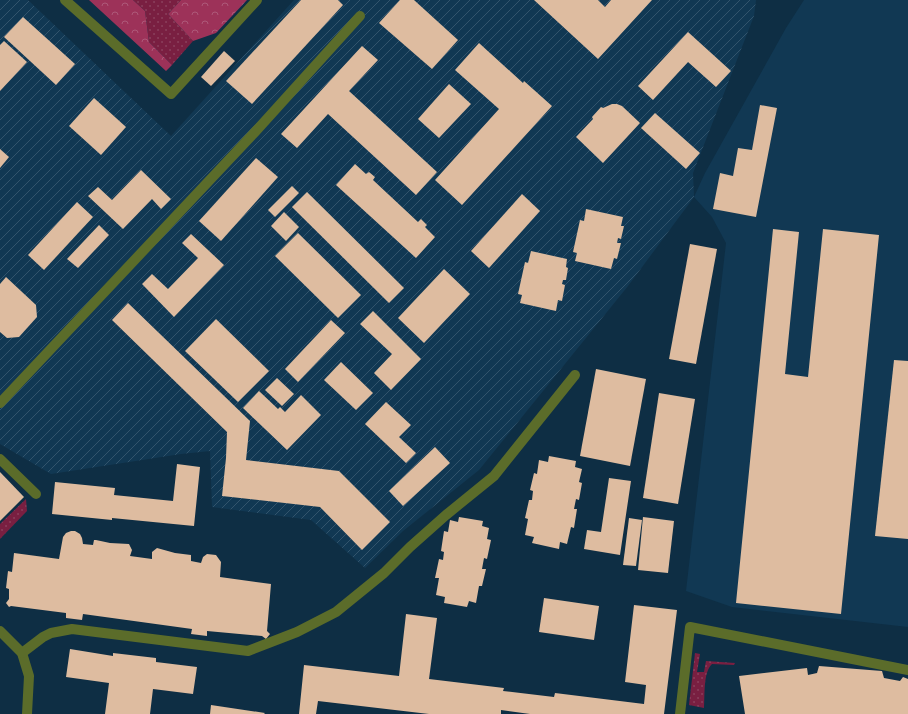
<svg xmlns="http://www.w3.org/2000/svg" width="908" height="714" font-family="'DejaVu Sans',sans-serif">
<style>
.built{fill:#113853}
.industrial{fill:url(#industrial-furrows)}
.green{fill:url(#green-dots)}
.forest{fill:url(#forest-crowns)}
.building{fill:#debca0}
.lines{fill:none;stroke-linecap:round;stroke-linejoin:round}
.minor{stroke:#5b6c2a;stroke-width:10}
</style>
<defs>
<pattern id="industrial-furrows" width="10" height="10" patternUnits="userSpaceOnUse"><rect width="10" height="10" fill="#113853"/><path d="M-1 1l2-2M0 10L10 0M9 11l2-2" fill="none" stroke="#32546c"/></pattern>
<pattern id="green-dots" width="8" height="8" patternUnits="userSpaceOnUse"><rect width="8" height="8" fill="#791f41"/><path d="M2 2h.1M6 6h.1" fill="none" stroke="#8a3f5c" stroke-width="1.8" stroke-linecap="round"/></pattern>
<pattern id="forest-crowns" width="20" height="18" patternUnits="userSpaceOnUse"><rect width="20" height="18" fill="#9d3259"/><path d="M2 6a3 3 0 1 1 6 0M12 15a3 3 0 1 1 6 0" fill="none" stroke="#ad5879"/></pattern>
</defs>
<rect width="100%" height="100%" fill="#0e2e44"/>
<path class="built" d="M804 0H908V627L732 607 686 591 726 243 712 217 694 197 705 173 786 28Z"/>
<path class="industrial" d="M0 0H28L171 136 294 0H756L754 16 693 173 694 197 628 286 479 470 403 531 365 568 311 520 212 507 210 451 181 454 51 474 0 444Z"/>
<g class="green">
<path d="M133 0H181L168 14 193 41 172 65 149 42 145 11Z"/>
<path d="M26 499 27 511 0 539V524Z"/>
<path d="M695 653 700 654 697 672H704L706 661 735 663 734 665 712 664C703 672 705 696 704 708L689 705Z"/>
</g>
<g class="forest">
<path d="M89 0H133L145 11 149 42 172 65 166 71Z"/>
<path d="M181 0H247L216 33 193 41 168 14Z"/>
</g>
<g class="building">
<path d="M301 0H338L343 5 252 104 226 81Z"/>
<path d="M400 0H414L458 40 432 69 379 23Z"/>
<path d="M534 0H598L605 7 611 0H652L598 59Z"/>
<path d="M23 17 75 64 56 85 4 37Z"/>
<path d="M688 32 731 71 716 87 688 62 653 100 638 86Z"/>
<path d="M4 41 27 62 0 91V45Z"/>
<path d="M479 43 523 83 524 81 552 106 462 205 435 180 499 109 455 70Z"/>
<path d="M362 46 378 60 349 91 437 172 416 195 328 114 297 148 281 134Z"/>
<path d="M224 51 235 61 211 86 201 77Z"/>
<path d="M449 84 471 104 439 138 418 119Z"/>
<path d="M94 98 126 127 101 155 69 126Z"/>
<path d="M612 104H617L622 106 640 123 603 163 576 137 593 119 592 117 601 107 603 108Z"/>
<path d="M760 105 777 108 756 217 713 209 720 173 733 176 738 148 752 150Z"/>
<path d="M655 113 700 153 686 169 641 128Z"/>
<path d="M0 149 9 157 0 168Z"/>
<path d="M256 158 278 177 221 241 199 221Z"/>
<path d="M355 164 366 174 369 172 375 177 373 180 418 222 421 219 427 225 425 227 435 237 416 258 336 185Z"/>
<path d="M141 170 171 199 161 209 152 199 123 229 88 196 98 187 112 200Z"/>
<path d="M292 186 299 193 275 217 268 210Z"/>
<path d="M307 192 404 288 389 303 292 207Z"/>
<path d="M522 194 540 211 489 268 471 251Z"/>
<path d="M77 202 93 217 44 270 28 255Z"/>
<path d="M586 209 623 217 621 226H624L621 239 618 238 617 243H621L617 259 614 258 611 269 575 261 577 253 573 252 580 220 584 221Z"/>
<path d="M284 212 299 227 286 241 271 226Z"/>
<path d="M99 225 109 235 78 268 67 259Z"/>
<path d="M773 229 799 232 785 374 808 377 823 229 879 235 841 614 736 603Z"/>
<path d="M298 233 361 295 338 318 275 256Z"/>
<path d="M191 234 224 265 174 317 142 284 152 274 168 289 198 258 182 243Z"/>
<path d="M690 244 717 249 696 364 669 359Z"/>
<path d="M531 251 567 259 566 267 568 268 566 280H563L562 284 565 285 562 301 558 300 556 311 520 303 522 295 518 294 525 262 528 263Z"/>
<path d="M444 269 470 294 424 343 398 318Z"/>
<path d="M6 277 36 305 37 317 19 337 7 338 0 332V284Z"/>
<path d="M128 303 250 421 246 460 339 471 390 522 362 550 320 507 222 496 226 458 227 432 112 320Z"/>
<path d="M373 311 421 359 391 390 374 373 392 354 360 324Z"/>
<path d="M216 319 269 371 238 402 185 351Z"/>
<path d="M331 320 345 333 298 382 285 369Z"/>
<path d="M894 360 908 361V539L875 536Z"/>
<path d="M341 362 373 393 356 410 324 380Z"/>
<path d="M596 369 646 379 630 466 580 456Z"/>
<path d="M277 378 294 394 282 406 265 390Z"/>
<path d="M259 391 278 409 280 407 285 412 301 395 321 415 287 450 243 408Z"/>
<path d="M659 393 695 399 678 504 643 498Z"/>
<path d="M386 402 411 425 399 437 416 453 406 463 365 424Z"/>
<path d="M435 447 450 463 403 506 389 491Z"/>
<path d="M549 456 576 461 575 467 582 469 579 482 582 483 579 500 576 499 574 509H577L574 528 571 527 567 544 560 542 559 549 532 543 534 537 525 535 528 519 525 518 529 500H532L533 491 530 490 534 473 537 474 539 460 548 462Z"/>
<path d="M177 464 200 467 194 526 112 518V520L52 514 55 482 115 488 114 495 173 501Z"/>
<path d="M0 472 24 497 0 521Z"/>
<path d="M609 478 631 481 620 555 584 549 587 530 601 532Z"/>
<path d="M459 517 483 521 482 526 489 528 487 539 491 540 487 559 484 558 482 569H486L482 586H479L476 603 469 601 467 607 444 603 445 597 436 595 439 578H435L439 559 443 560 444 552 441 551 444 531 448 532 450 520 458 522Z"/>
<path d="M643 517 674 521 668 573 638 570Z"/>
<path d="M629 518 642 520 636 566 623 565Z"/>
<path d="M71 531H75L80 534 82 538 83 544 93 545 94 540H96L110 543 129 544 132 550 130 556 152 559V552L157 548 175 553 191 555V561L201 563 203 557 207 554 216 555 221 562 220 577 271 584 267 631 270 634 266 639 262 636 207 631V636L191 634 192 629 83 614 82 620 66 618V613L11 606 9 607 6 603 9 599V589L6 588 8 571 12 572 14 553 59 559 63 537 66 533Z"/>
<path d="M544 598 599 606 594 640 539 632Z"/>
<path d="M634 605 677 610 664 714H530L501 710V714H429L318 701 316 714H299L304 665 399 676 406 614 437 618 429 679 504 688 503 691 554 697 555 693 644 704 646 685 625 682Z"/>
<path d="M70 649 113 656V653L156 658V662L197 667 193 694 153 689 150 714H105L109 683 66 677Z"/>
<path d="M819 666 882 671 884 678 900 681 903 677 908 679V714H745L739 676 807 668 808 675 817 673Z"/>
<path d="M211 705 265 713 264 714H210Z"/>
</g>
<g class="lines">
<g class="minor">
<path d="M65 0 171 94 257 0"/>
<path d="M0 403 255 132 360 16"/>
<path d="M0 459 36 494"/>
<path d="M0 631 22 653 29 676 27 714"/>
<path d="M22 653 43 637 51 633 72 629 248 651 297 632 336 612 384 573 410 547 446 515 494 476 575 375"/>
<path d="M680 714 690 627 908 670"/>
</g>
</g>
</svg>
